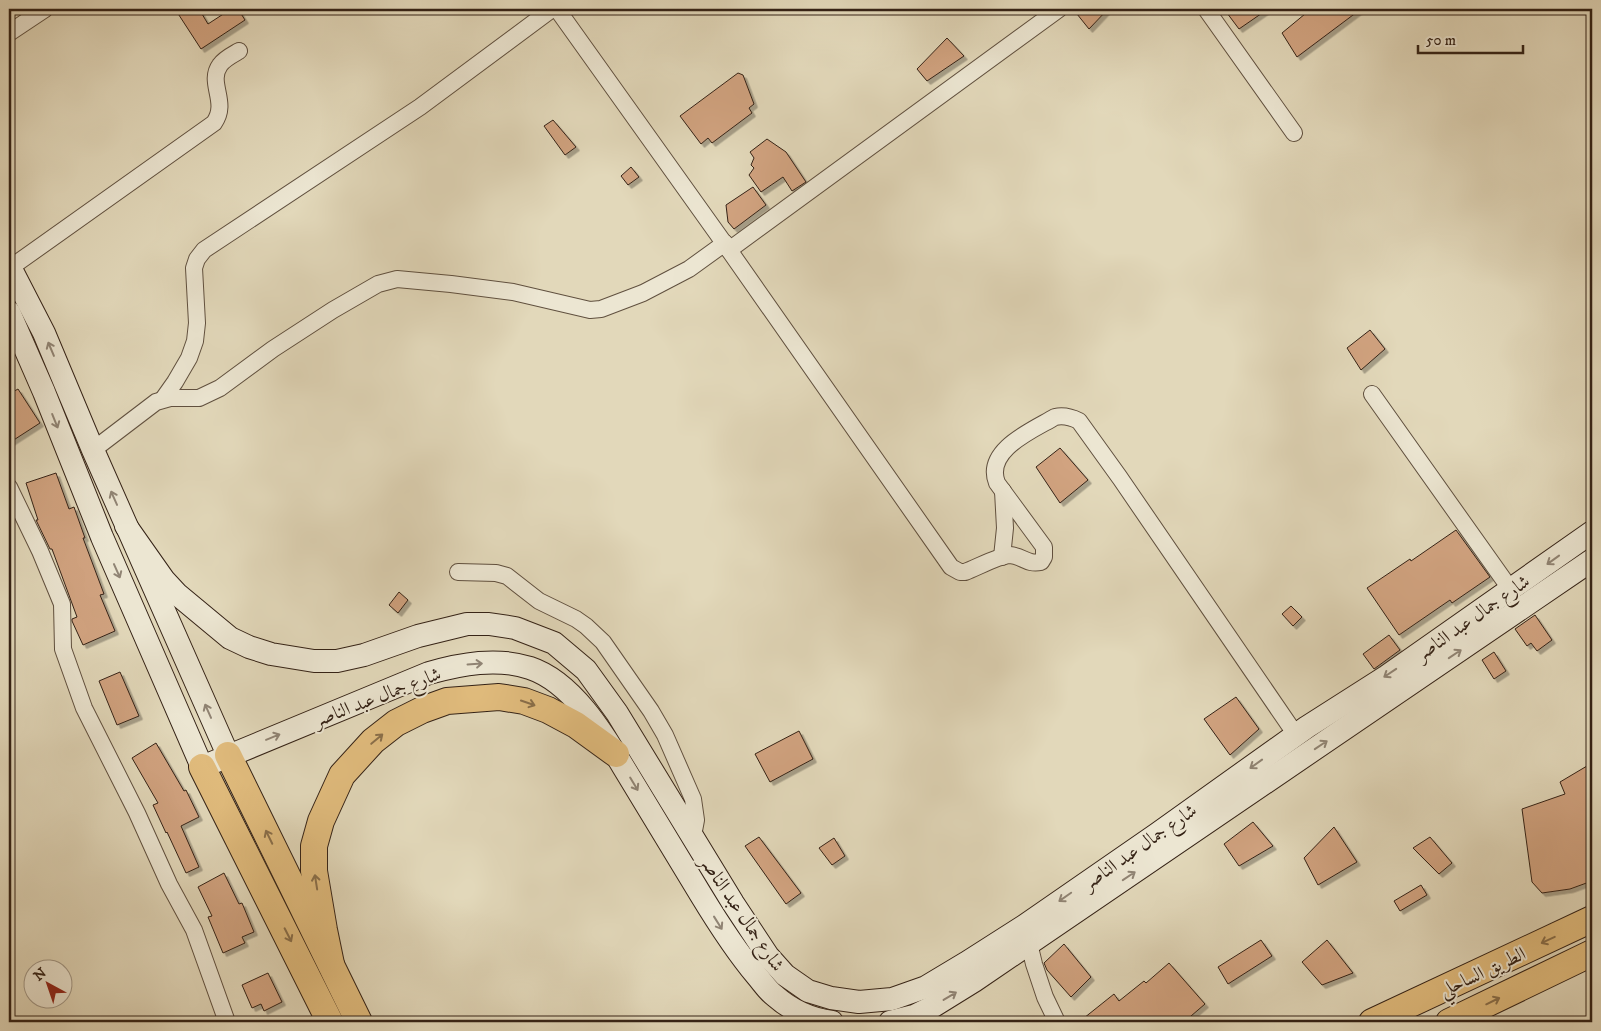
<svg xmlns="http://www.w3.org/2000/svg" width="1601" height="1031" font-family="'IM FELL DW Pica',Amiri,serif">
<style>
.building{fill:#d1a380;stroke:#342216;filter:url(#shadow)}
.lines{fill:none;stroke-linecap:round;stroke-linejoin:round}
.minor-casing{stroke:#60503f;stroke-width:18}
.secondary-casing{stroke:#342216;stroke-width:24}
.trunk-casing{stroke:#342216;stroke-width:28}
.minor{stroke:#ece6d2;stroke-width:16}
.secondary{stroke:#ece6d2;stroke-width:22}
.trunk{stroke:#e1bc7d;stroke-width:26}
.oneway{stroke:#908474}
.oneway2{stroke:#8a6f4a}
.labels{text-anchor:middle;stroke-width:4;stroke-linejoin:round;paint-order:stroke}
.street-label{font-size:19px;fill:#342216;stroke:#ece6d2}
</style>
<defs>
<filter id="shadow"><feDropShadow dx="3.5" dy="3.5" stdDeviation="0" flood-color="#0004"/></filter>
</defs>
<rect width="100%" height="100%" fill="#e2d8ba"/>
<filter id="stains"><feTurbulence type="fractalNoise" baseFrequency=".004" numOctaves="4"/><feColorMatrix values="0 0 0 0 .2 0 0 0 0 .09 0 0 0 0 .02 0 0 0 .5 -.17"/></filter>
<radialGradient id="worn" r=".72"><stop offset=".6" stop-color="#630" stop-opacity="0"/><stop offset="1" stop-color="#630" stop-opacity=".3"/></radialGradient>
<g class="building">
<path d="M175 9H199L208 24 231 9H238L245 20 201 49Z"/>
<path d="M1073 9H1108L1089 29Z"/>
<path d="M1224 9H1268L1239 29Z"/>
<path d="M1311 9H1361L1297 57 1282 33Z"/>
<path d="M947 38 964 56 927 81 917 69Z"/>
<path d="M738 73 743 75 754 104 749 108 752 113 712 143 708 138 701 144 680 116Z"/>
<path d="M553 120 576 147 565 155 544 126Z"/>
<path d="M767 139 786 152 806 182 792 191 783 177 761 192 749 175 754 168 751 165 754 158 750 152Z"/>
<path d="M631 167 639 177 628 185 621 176Z"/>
<path d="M753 187 766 205 734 229 728 222 726 205Z"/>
<path d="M1370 330 1385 349 1361 370 1347 348Z"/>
<path d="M18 389 40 423 9 443V394Z"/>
<path d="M1060 448 1088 480 1060 503 1036 467Z"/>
<path d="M56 473 69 509 74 507 85 538H83L104 594 100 595 115 631 83 645 72 621V619L77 617 52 549H50L36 520H38L26 483Z"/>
<path d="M1456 530 1490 577 1452 603 1450 600 1399 635 1367 588 1410 559 1411 561Z"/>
<path d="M399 592 408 600 398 613 389 605Z"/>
<path d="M1291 606 1302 617 1293 626 1282 614Z"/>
<path d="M1535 615 1552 640 1537 651 1531 643 1527 646 1515 629Z"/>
<path d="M1389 635 1400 650 1374 669 1363 654Z"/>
<path d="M1494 652 1506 671 1494 679 1482 660Z"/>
<path d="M120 672 139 716 117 725 99 681Z"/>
<path d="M1236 697 1259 729 1230 755 1204 719Z"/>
<path d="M799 731 813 759 770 782 755 754Z"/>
<path d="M156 743 184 791 186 790 199 817 181 826 199 867 186 873 167 832 166 833 153 805 158 803 132 758Z"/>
<path d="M1592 763V881L1570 889 1542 893 1532 882 1522 809 1565 794 1560 782Z"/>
<path d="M1253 822 1273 846 1239 866 1224 844Z"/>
<path d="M1334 827 1357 862 1318 885 1304 858Z"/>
<path d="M759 837 801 893 786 904 745 846Z"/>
<path d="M1430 837 1452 863 1439 874 1413 848Z"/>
<path d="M834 838 845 856 832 865 819 848Z"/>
<path d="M224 873 239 904 242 903 254 932 242 937 245 943 223 953 208 917 212 916 198 887Z"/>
<path d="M1421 885 1427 895 1400 911 1394 901Z"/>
<path d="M1261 940 1272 956 1228 984 1218 967Z"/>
<path d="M1327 940 1353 973 1322 985 1302 962Z"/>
<path d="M1064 944 1091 977 1071 997 1047 970 1044 963Z"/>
<path d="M1169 963 1205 1004 1184 1022H1079L1114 994 1119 1001 1144 981 1146 983Z"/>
<path d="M268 973 282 1002 264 1011 261 1004 252 1008 242 985Z"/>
</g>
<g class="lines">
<g class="minor-casing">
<g id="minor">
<path d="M557 9 729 250 951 567 960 572H965C976 568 1000 555 1010 555 1023 556 1027 565 1041 562L1044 557V547L997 483C984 450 1033 430 1055 417 1064 415 1071 417 1079 421L1120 478 1296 735"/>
<path d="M1206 9 1294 133"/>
<path d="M9 33 45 9"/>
<path d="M729 250 1059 9"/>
<path d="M10 268 214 123C229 102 207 83 220 65 224 59 232 55 239 51"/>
<path d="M1372 394 1511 590"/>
<path d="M163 399 175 382 189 358 195 341 197 323 194 268 197 259 204 250 420 107 552 9"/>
<path d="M93 450 156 402 170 398H199L220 388 273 349 333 310 378 284 397 279 451 284 513 292 590 310 601 309 643 293 689 269 725 243"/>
<path d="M9 487 40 551 62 604 63 649 84 708 137 813 169 884 194 930 227 1022"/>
<path d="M1002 557 1005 528 1003 491"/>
<path d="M458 572 496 573 507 576 539 601 576 619 586 626 603 642 651 711 665 735 693 799 696 820 693 836"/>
<path d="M1027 935 1034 964 1045 997 1057 1022"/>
</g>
</g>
<g class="secondary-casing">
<g id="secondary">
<path d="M9 265 44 333 93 450 228 755"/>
<path d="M9 312 44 392 102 537 202 767 429 673C461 664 497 657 530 668 572 682 603 733 624 768 650 811 676 853 701 895 718 923 736 951 757 976 763 983 768 991 775 996 792 1011 810 1019 832 1022"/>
<path d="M126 526 164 580 177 594 230 638 249 647 271 654 314 661H337L364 655 418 636 467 624H489L515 628 554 643 586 670 617 713 733 903 768 956 785 975 808 991 831 998 859 1002 892 999 926 987 966 963 1024 926 1157 834 1307 727 1387 676 1592 532"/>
<path d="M890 1022 914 1016 932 1007 974 981 1592 560"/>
</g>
</g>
<g class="trunk-casing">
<g id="trunk">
<path d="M228 755 359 1022"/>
<path d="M202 767 330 1022"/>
<path d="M331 964 324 930 314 871V846L321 821 342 775 373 741 396 723 422 710 447 701 499 697 524 701 548 710 576 725 616 754"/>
<path d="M1372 1022 1592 919"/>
<path d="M1449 1022 1592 953"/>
</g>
</g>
<use href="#minor" class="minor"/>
<use href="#secondary" class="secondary"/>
<use href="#trunk" class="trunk"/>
</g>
<defs><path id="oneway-shaft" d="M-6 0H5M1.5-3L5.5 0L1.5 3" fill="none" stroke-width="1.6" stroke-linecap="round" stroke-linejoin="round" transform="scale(1.25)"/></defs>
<g class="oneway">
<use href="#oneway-shaft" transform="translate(51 349) rotate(-113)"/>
<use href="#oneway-shaft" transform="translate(55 421) rotate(68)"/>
<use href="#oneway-shaft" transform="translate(114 498) rotate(-114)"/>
<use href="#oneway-shaft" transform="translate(1553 560) rotate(144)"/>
<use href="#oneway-shaft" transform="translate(117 571) rotate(66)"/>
<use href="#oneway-shaft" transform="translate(1455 654) rotate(-34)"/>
<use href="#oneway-shaft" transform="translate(475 664) rotate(-4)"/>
<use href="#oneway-shaft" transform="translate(1390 673) rotate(146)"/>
<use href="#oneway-shaft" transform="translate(208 711) rotate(-114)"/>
<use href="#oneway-shaft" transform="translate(273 737) rotate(-22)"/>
<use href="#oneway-shaft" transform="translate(1321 745) rotate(-34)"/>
<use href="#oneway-shaft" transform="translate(1256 764) rotate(144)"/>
<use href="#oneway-shaft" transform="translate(634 784) rotate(59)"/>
<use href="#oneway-shaft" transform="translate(1129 876) rotate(-34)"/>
<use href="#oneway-shaft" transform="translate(1065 897) rotate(145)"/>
<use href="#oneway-shaft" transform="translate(718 923) rotate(58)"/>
<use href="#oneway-shaft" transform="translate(950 996) rotate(-31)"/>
</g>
<g class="oneway2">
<use href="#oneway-shaft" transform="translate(528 703) rotate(19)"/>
<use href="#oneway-shaft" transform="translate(377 739) rotate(-40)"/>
<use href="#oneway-shaft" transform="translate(269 837) rotate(-116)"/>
<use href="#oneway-shaft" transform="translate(316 882) rotate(-99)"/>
<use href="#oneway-shaft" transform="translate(288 935) rotate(63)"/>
<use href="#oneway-shaft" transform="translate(1548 940) rotate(155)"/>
<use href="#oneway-shaft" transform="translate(1493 1001) rotate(-26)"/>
</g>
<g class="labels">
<g class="street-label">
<text transform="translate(1472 617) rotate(-35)" y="7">شارع جمال عبد الناصر</text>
<text transform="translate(377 696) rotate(-21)" y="7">شارع جمال عبد الناصر</text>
<text transform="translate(1139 846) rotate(-35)" y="7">شارع جمال عبد الناصر</text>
<text transform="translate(743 913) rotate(56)" y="7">شارع جمال عبد الناصر</text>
<text transform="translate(1482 971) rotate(-25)" y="7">الطريق الساحلي</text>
</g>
</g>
<rect width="1601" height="1031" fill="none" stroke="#e2d8ba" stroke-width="30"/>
<rect x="10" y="10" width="1581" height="1011" fill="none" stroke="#342216" stroke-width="2.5"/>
<rect x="15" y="15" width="1571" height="1001" fill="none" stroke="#342216"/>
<g transform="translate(48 984) rotate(320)"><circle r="24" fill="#ece6d2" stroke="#a29887"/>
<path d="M0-4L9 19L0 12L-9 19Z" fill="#8f2418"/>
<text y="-8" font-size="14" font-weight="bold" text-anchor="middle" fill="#342216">N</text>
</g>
<path d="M1418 45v8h105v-8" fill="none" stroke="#342216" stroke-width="2.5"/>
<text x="1426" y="45" font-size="15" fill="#342216" stroke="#ece6d2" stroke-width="4" paint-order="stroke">50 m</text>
<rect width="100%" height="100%" filter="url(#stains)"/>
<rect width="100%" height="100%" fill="url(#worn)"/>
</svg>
